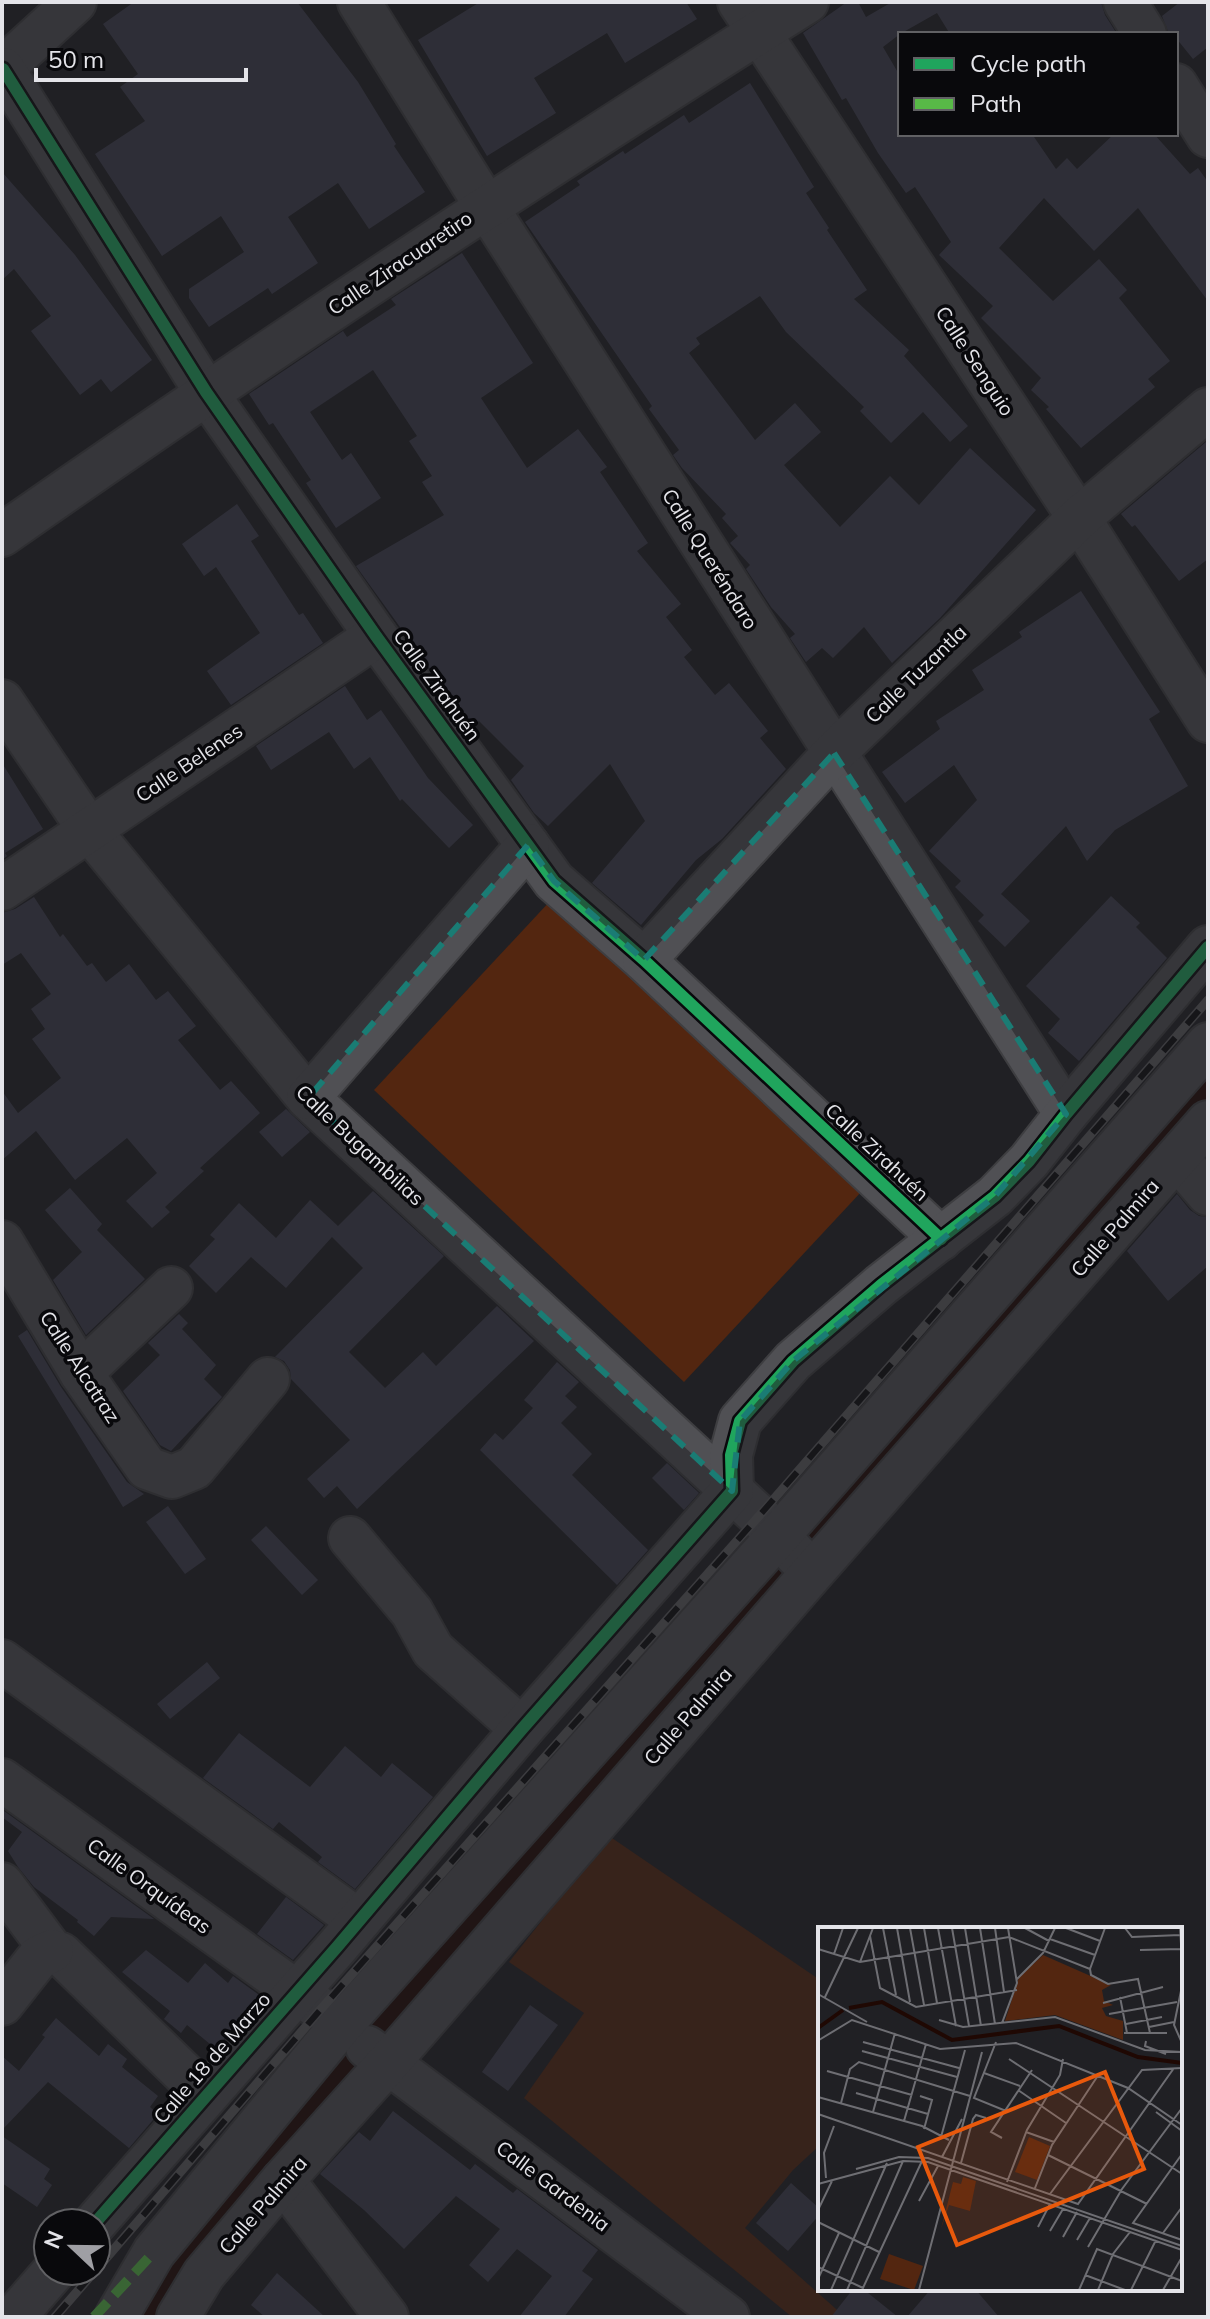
<svg xmlns="http://www.w3.org/2000/svg" width="1210" height="2319" font-family="Mulish,sans-serif">
<style>
.green{fill:#532610}
.lines{fill:none;stroke-linecap:round;stroke-linejoin:round}
.canal{stroke:#1f0803;stroke-width:30}
.building{fill:#3f3f4f}
.minor-casing{stroke:#3e3e41;stroke-width:46}
.minor{stroke:#505054;stroke-width:42}
.rail-casing{stroke:#5d5d60;stroke-width:9}
.rail{stroke:#09090c;stroke-width:6;stroke-dasharray:18;stroke-linecap:butt}
.quiet{stroke:#58b947;stroke-width:10;stroke-dasharray:20 10;stroke-linecap:butt}
.cycleway-casing{stroke:#09090c;stroke-width:17}
.cycleway{stroke:#20a55d;stroke-width:12}
.marked{fill:none;stroke:#1a7c74;stroke-width:6;stroke-dasharray:16 10;stroke-linejoin:round}
.labels{text-anchor:middle;stroke-width:7;stroke-linejoin:round;paint-order:stroke}
.street-label{font-size:20px;fill:#e4e4e9;stroke:#09090c}
.inset-river{fill:none;stroke:#1f0803;stroke-width:4}
.inset-road{fill:none;stroke:#6e6e73;stroke-width:2}
.view{fill:#e8590c;fill-opacity:0.15;stroke:#e8590c;stroke-width:4}
.inset-edge{fill:none;stroke:#e4e4e9;stroke-width:4}
</style>
<rect width="100%" height="100%" fill="#202024"/>
<g class="green">
<path d="M552 899 862 1191 684 1382 374 1090Z"/>
<path d="M609 1836 820 1980V2145L793 2170 745 2228 845 2317H792L524 2098 584 2013 509 1962Z"/>
</g>
<g class="lines">
<path class="canal" d="M143 2317 178 2256 1208 1076"/>
</g>
<g class="building">
<path d="M134 2H297L358 82 396 144 394 146 425 192 369 229 338 183 288 217 318 263 272 294 268 288 209 327 189 298V289L244 252 221 216 162 256 95 154 145 121 120 87 138 74 103 24Z"/>
<path d="M480 2H686L697 19 625 63 607 33 534 78 556 113 487 156 418 40Z"/>
<path d="M847 2H858L866 17 892 2H1101L1105 15 1117 34H950L937 13 900 34 883 47 900 76V134H1032L1056 169 1067 158 1077 169 1114 134H1154L1190 174 1198 168 1208 182V301L1138 208 1094 251 1044 198 999 248 1053 301 1099 259 1127 290 1119 298 1170 361 1148 379 1155 387 1081 448 1046 409 1049 407 1031 390 1041 378 981 318 993 306 939 255 951 242 915 187 906 193 878 153 846 98 842 100 803 33Z"/>
<path d="M1180 2H1208V47L1193 59 1176 38V34H1169L1162 16Z"/>
<path d="M750 83 814 187 806 193 829 228 827 230 867 290 854 299 909 350 904 356 968 426 950 442 923 412 891 443 860 411 864 407 786 332 760 296 696 338 700 344 689 353 755 440 795 403 821 432 784 465 840 527 890 476 919 505 970 448 1036 510 940 618 892 663 864 627 833 658 822 648 806 662 790 638 795 634 771 607 746 569 750 565 730 543 738 536 722 518 726 514 682 468 673 455 679 450 649 409 652 406 525 222 580 185 577 181 623 151 625 154 684 115 689 123Z"/>
<path d="M2 172 75 255 152 360 111 392 101 379 80 395 31 331 51 316 14 269 2 280Z"/>
<path d="M462 253 533 363 481 398 527 468 578 429 607 467 600 472 648 543 637 551 681 604 666 617 692 650 684 657 715 695 729 683 768 731 760 738 786 769 722 839 696 860 641 925 592 883 645 821 610 764 548 826 534 813 511 780 524 766 479 721 472 727 356 566 444 515 422 482 432 476 409 441 417 436 373 370 310 412 342 460 351 453 381 498 336 528 306 483 311 480 273 423 269 425 249 394 343 331 347 337 396 305 391 299Z"/>
<path d="M1206 442 1208 446V559L1179 581 1135 525 1132 527 1121 514Z"/>
<path d="M237 504 259 536 251 541 299 615 303 613 323 643 231 705 207 671 260 633 216 567 204 576 182 544Z"/>
<path d="M1081 591 1160 712 1149 719 1188 786 1115 830 1087 861 1066 826 1001 894 1030 921 1005 947 978 921 984 915 955 887 961 881 929 851 977 800 954 765 905 803 882 772 940 729 936 721 984 690 972 670 1022 637 1019 632Z"/>
<path d="M345 686 367 720 381 710 428 778 473 825 449 848 402 799 400 801 370 757 354 769 329 732 271 770 256 746Z"/>
<path d="M2 763 43 829 5 853 7 856 2 860Z"/>
<path d="M1111 896 1140 923 1136 927 1167 958 1079 1061 1048 1033 1060 1019 1026 986Z"/>
<path d="M34 897 60 937 63 934 87 966 92 963 106 982 129 964 156 1000 168 991 196 1026 178 1040 220 1090 231 1081 260 1113 200 1168 204 1171 165 1207 170 1212 152 1228 126 1201 157 1173 127 1138 75 1180 36 1131 2 1160V1091L18 1113 61 1078 32 1039 45 1029 31 1009 51 994 21 953 2 965V913L15 909Z"/>
<path d="M286 1109 310 1132 282 1157 259 1132Z"/>
<path d="M70 1188 102 1224 97 1230 145 1279 86 1335 53 1280 82 1252 45 1210Z"/>
<path d="M373 1191 444 1256 349 1352 385 1388 423 1352 436 1366 497 1306 534 1341 357 1509 337 1486 324 1498 307 1479 350 1440 291 1379 290 1370 284 1361 275 1357 363 1268 332 1237 286 1288 251 1257 216 1293 189 1266 215 1239 210 1235 239 1203 276 1238 310 1200 338 1226Z"/>
<path d="M1177 1194 1190 1210 1199 1216 1208 1217V1266L1168 1301 1127 1251Z"/>
<path d="M179 1314 188 1323 182 1329 216 1365 204 1379 222 1397 171 1451 160 1445 123 1391 160 1355 148 1343Z"/>
<path d="M27 1330 61 1387 127 1482 144 1494 123 1507 18 1336Z"/>
<path d="M557 1362 579 1382 565 1396 577 1407 561 1423 592 1454 572 1475 648 1550 617 1585 480 1450 495 1433 503 1440 533 1408 524 1400Z"/>
<path d="M667 1463 699 1493 684 1510 652 1478Z"/>
<path d="M168 1506 206 1559 185 1574 146 1522Z"/>
<path d="M266 1526 318 1580 302 1595 251 1540Z"/>
<path d="M207 1662 220 1678 170 1719 157 1704Z"/>
<path d="M239 1733 310 1787 345 1746 381 1777 392 1763 433 1797 355 1889 318 1862 322 1857 279 1822 273 1829 203 1778Z"/>
<path d="M4 1811 154 1919 111 1917 94 1936 77 1922 78 1920 34 1887 18 1867 8 1851 22 1832 2 1817Z"/>
<path d="M286 1897 324 1925 293 1960 257 1934Z"/>
<path d="M146 1950 188 1983 205 1963 228 1983 233 1976 259 1995 216 2049 187 2025 181 2033 164 2019 170 2011 122 1972Z"/>
<path d="M530 2005 558 2025 508 2091 482 2072Z"/>
<path d="M56 2018 99 2056 108 2044 127 2059 122 2067 158 2096 150 2107 158 2114 129 2148 48 2082 2 2130V2056L19 2071 45 2037 42 2035Z"/>
<path d="M393 2111 470 2170 475 2164 513 2193 517 2189 598 2250 582 2271 593 2279 564 2317H519L552 2276 517 2249 488 2282 469 2265 500 2229 456 2196 404 2249 364 2210 320 2174 359 2132 370 2141Z"/>
<path d="M2 2136 50 2169 44 2179 52 2185 37 2207 2 2183Z"/>
<path d="M791 2183 820 2209V2214L788 2251 756 2223Z"/>
<path d="M277 2273 325 2317H265L251 2305Z"/>
<path d="M853 2289H863L898 2317H831Z"/>
<path d="M931 2289H975L999 2317H907Z"/>
</g>
<g class="lines">
<g class="minor-casing">
<g id="minor">
<path d="M359 2 486 206 1066 1114"/>
<path d="M739 2 1079 518 1208 721"/>
<path d="M1125 2 1145 34"/>
<path d="M2 69 75 2"/>
<path d="M3 69 206 392 376 636 554 881 644 960 941 1239"/>
<path d="M1176 85 1208 136"/>
<path d="M2 535C266 350 534 174 807 2"/>
<path d="M2 701 90 831 308 1098 759 1516 798 1557"/>
<path d="M2 889 376 636"/>
<path d="M644 960 834 753 1079 518 1208 409"/>
<path d="M308 1098 528 845"/>
<path d="M1177 1158 1208 1194"/>
<path d="M2 1242 81 1373 147 1468 172 1477 194 1468 268 1379"/>
<path d="M81 1373 171 1288"/>
<path d="M350 1538 412 1612 433 1650 522 1729"/>
<path d="M2 1661 359 1921"/>
<path d="M2 1780 319 2008"/>
<path d="M2 1884 52 1951 61 1954 206 2095"/>
<path d="M2 2004 39 1957 52 1951"/>
<path d="M367 2047 728 2317"/>
<path d="M283 2180 387 2317"/>
<path d="M95 2223 337 1947 522 1729 732 1491 731 1455 740 1421 793 1361 881 1285 995 1196 1029 1161 1066 1114 1208 947"/>
<path d="M14 2317 54 2271"/>
<path d="M116 2317 154 2252 342 2024 779 1535 1208 1044"/>
<path d="M178 2317 204 2274 283 2180 388 2063 812 1573 1208 1122"/>
</g>
</g>
<use href="#minor" class="minor"/>
<g class="rail-casing">
<g id="rail">
<path d="M96 2270 321 2009 759 1516 1208 1000"/>
<path d="M55 2317 95 2271"/>
</g>
</g>
<use href="#rail" class="rail"/>
<path class="quiet" d="M94 2317 154 2252"/>
<g class="cycleway-casing">
<g id="cycleway">
<path d="M3 69 206 392 376 636 554 881 644 960 941 1239"/>
<path d="M95 2223 337 1947 522 1729 732 1491 731 1455 740 1421 793 1361 881 1285 995 1196 1029 1161 1066 1114 1208 947"/>
</g>
</g>
<use href="#cycleway" class="cycleway"/>
</g>
<path d="M0 0H1210V2319H0ZM834 753 1066 1114 995 1196 793 1361 740 1421 732 1491 308 1098 528 845 554 881 644 960Z" fill="#202024" fill-opacity=".55" fill-rule="evenodd"/>
<path class="marked" d="M834 753 1066 1114 995 1196 793 1361 740 1421 732 1491 308 1098 528 845 554 881 644 960Z"/>
<g class="labels">
<g class="street-label">
<text transform="translate(400 263) rotate(-34)" y="7">Calle Ziracuaretiro</text>
<text transform="translate(975 361) rotate(57)" y="7">Calle Senguio</text>
<text transform="translate(710 559) rotate(58)" y="7">Calle Queréndaro</text>
<text transform="translate(916 674) rotate(-44)" y="7">Calle Tuzantla</text>
<text transform="translate(437 685) rotate(54)" y="7">Calle Zirahuén</text>
<text transform="translate(189 763) rotate(-34)" y="7">Calle Belenes</text>
<text transform="translate(360 1145) rotate(43)" y="7">Calle Bugambilias</text>
<text transform="translate(877 1152) rotate(43)" y="7">Calle Zirahuén</text>
<text transform="translate(1115 1228) rotate(-49)" y="7">Calle Palmira</text>
<text transform="translate(80 1367) rotate(57)" y="7">Calle Alcatraz</text>
<text transform="translate(688 1716) rotate(-49)" y="7">Calle Palmira</text>
<text transform="translate(149 1886) rotate(36)" y="7">Calle Orquídeas</text>
<text transform="translate(212 2058) rotate(-49)" y="7">Calle 18 de Marzo</text>
<text transform="translate(553 2186) rotate(37)" y="7">Calle Gardenia</text>
<text transform="translate(263 2205) rotate(-49)" y="7">Calle Palmira</text>
</g>
</g>
<g transform="translate(818 1927)">
<rect width="364" height="364" fill="#202024"/>
<path d="M225 28 293 58 284 63 286 74 295 78 284 81 288 89 305 94V113L237 88 187 94 201 50ZM211 210 232 219 219 253 197 245ZM145 250 158 254 152 284 131 278 123 302 135 255 143 257ZM71 327 105 339 96 363 62 352Z" fill="#532610"/>
<path class="inset-river" d="M31 81 64 75 134 113 241 99 320 130 364 136M0 101 25 83"/>
<path class="inset-road" d="M65 1 78 68M79 1 92 75M92 1 106 78M106 1 119 76M120 1 138 99M134 1 151 99M147 1 163 99M162 1 177 97M177 1 186 65M207 1 231 14M248 1 282 14M307 1 314 10 362 8M362 1 364 33M52 9 62 61 98 80 199 63M232 12 277 28M0 22 42 35 191 10 272 42 273 48 290 57 320 52 332 106M322 23 363 22M16 27 25 1M42 35 55 1M272 42 287 1M199 52 225 26 237 1M364 59 356 98 364 116M0 67 49 95M7 70 40 1M302 70 309 106M285 76 345 60M291 87 359 75M121 93 145 100 237 90 327 123 364 125M184 96 199 56 190 1M308 97 344 90M331 100 356 95M306 106H349M1 113 34 93 122 122 198 116 310 161 364 198M328 114 327 119 348 127M45 115 141 141M178 115 156 171 188 184M44 124 139 150M191 132 364 247M9 144 94 168M166 146 202 159M200 163 248 196M38 166 110 187M102 169 114 173 106 202M0 170 104 199 131 213M23 176 32 142 41 135 152 169M55 185 77 106M338 185 364 204M0 187 260 277 356 141M86 194 108 117M208 205 236 215M123 210 147 123M184 211 173 205 214 143M364 227 315 296 364 313M230 228 329 277M124 230 144 192M143 236 155 192 158 188 168 191M38 242 81 230 110 231 364 319M8 251 6 226 16 199M189 255 209 203 242 148 245 132M0 257 85 234 110 235 364 323M217 261 234 218 281 147M232 267 324 143 364 141M101 274 120 239M0 283 14 254M0 295 61 325M220 300 232 277M232 304 245 282M345 306 364 280M245 310 259 285M259 313 272 291M270 320 304 262 364 181M0 340 45 361M267 348 307 363M0 352 21 306M13 363 69 236M29 363 85 234M44 363 104 234M101 363 164 125M261 363 279 322 364 354M280 363 295 327 312 305M313 363 338 313M345 363 364 330"/>
<path class="view" d="M287 145 326 242 139 318 100 220Z"/>
<rect width="364" height="364" class="inset-edge"/>
</g>
<rect width="1210" height="2319" fill="none" stroke="#e4e4e9" stroke-width="8"/>
<rect x="898" y="32" width="280" height="104" fill="#09090c" stroke="#616164" stroke-width="2"/>
<rect x="914" y="58" width="40" height="12" fill="#20a55d" stroke="#616164" stroke-width="2"/>
<text x="970" y="72" font-size="24" fill="#e4e4e9">Cycle path</text>
<rect x="914" y="98" width="40" height="12" fill="#58b947" stroke="#616164" stroke-width="2"/>
<text x="970" y="112" font-size="24" fill="#e4e4e9">Path</text>
<g transform="translate(72 2247) rotate(292)"><circle r="38" fill="#09090c" stroke="#616164" stroke-width="2"/>
<path d="M0-6L14 30L0 20L-14 30Z" fill="#9f9fa4"/>
<text y="-12" font-size="22" font-weight="bold" text-anchor="middle" fill="#e4e4e9">N</text>
</g>
<path d="M36 68v12h210v-12" fill="none" stroke="#e4e4e9" stroke-width="4"/>
<text x="48" y="68" font-size="24" fill="#e4e4e9" stroke="#09090c" stroke-width="6" paint-order="stroke">50 m</text>
</svg>
